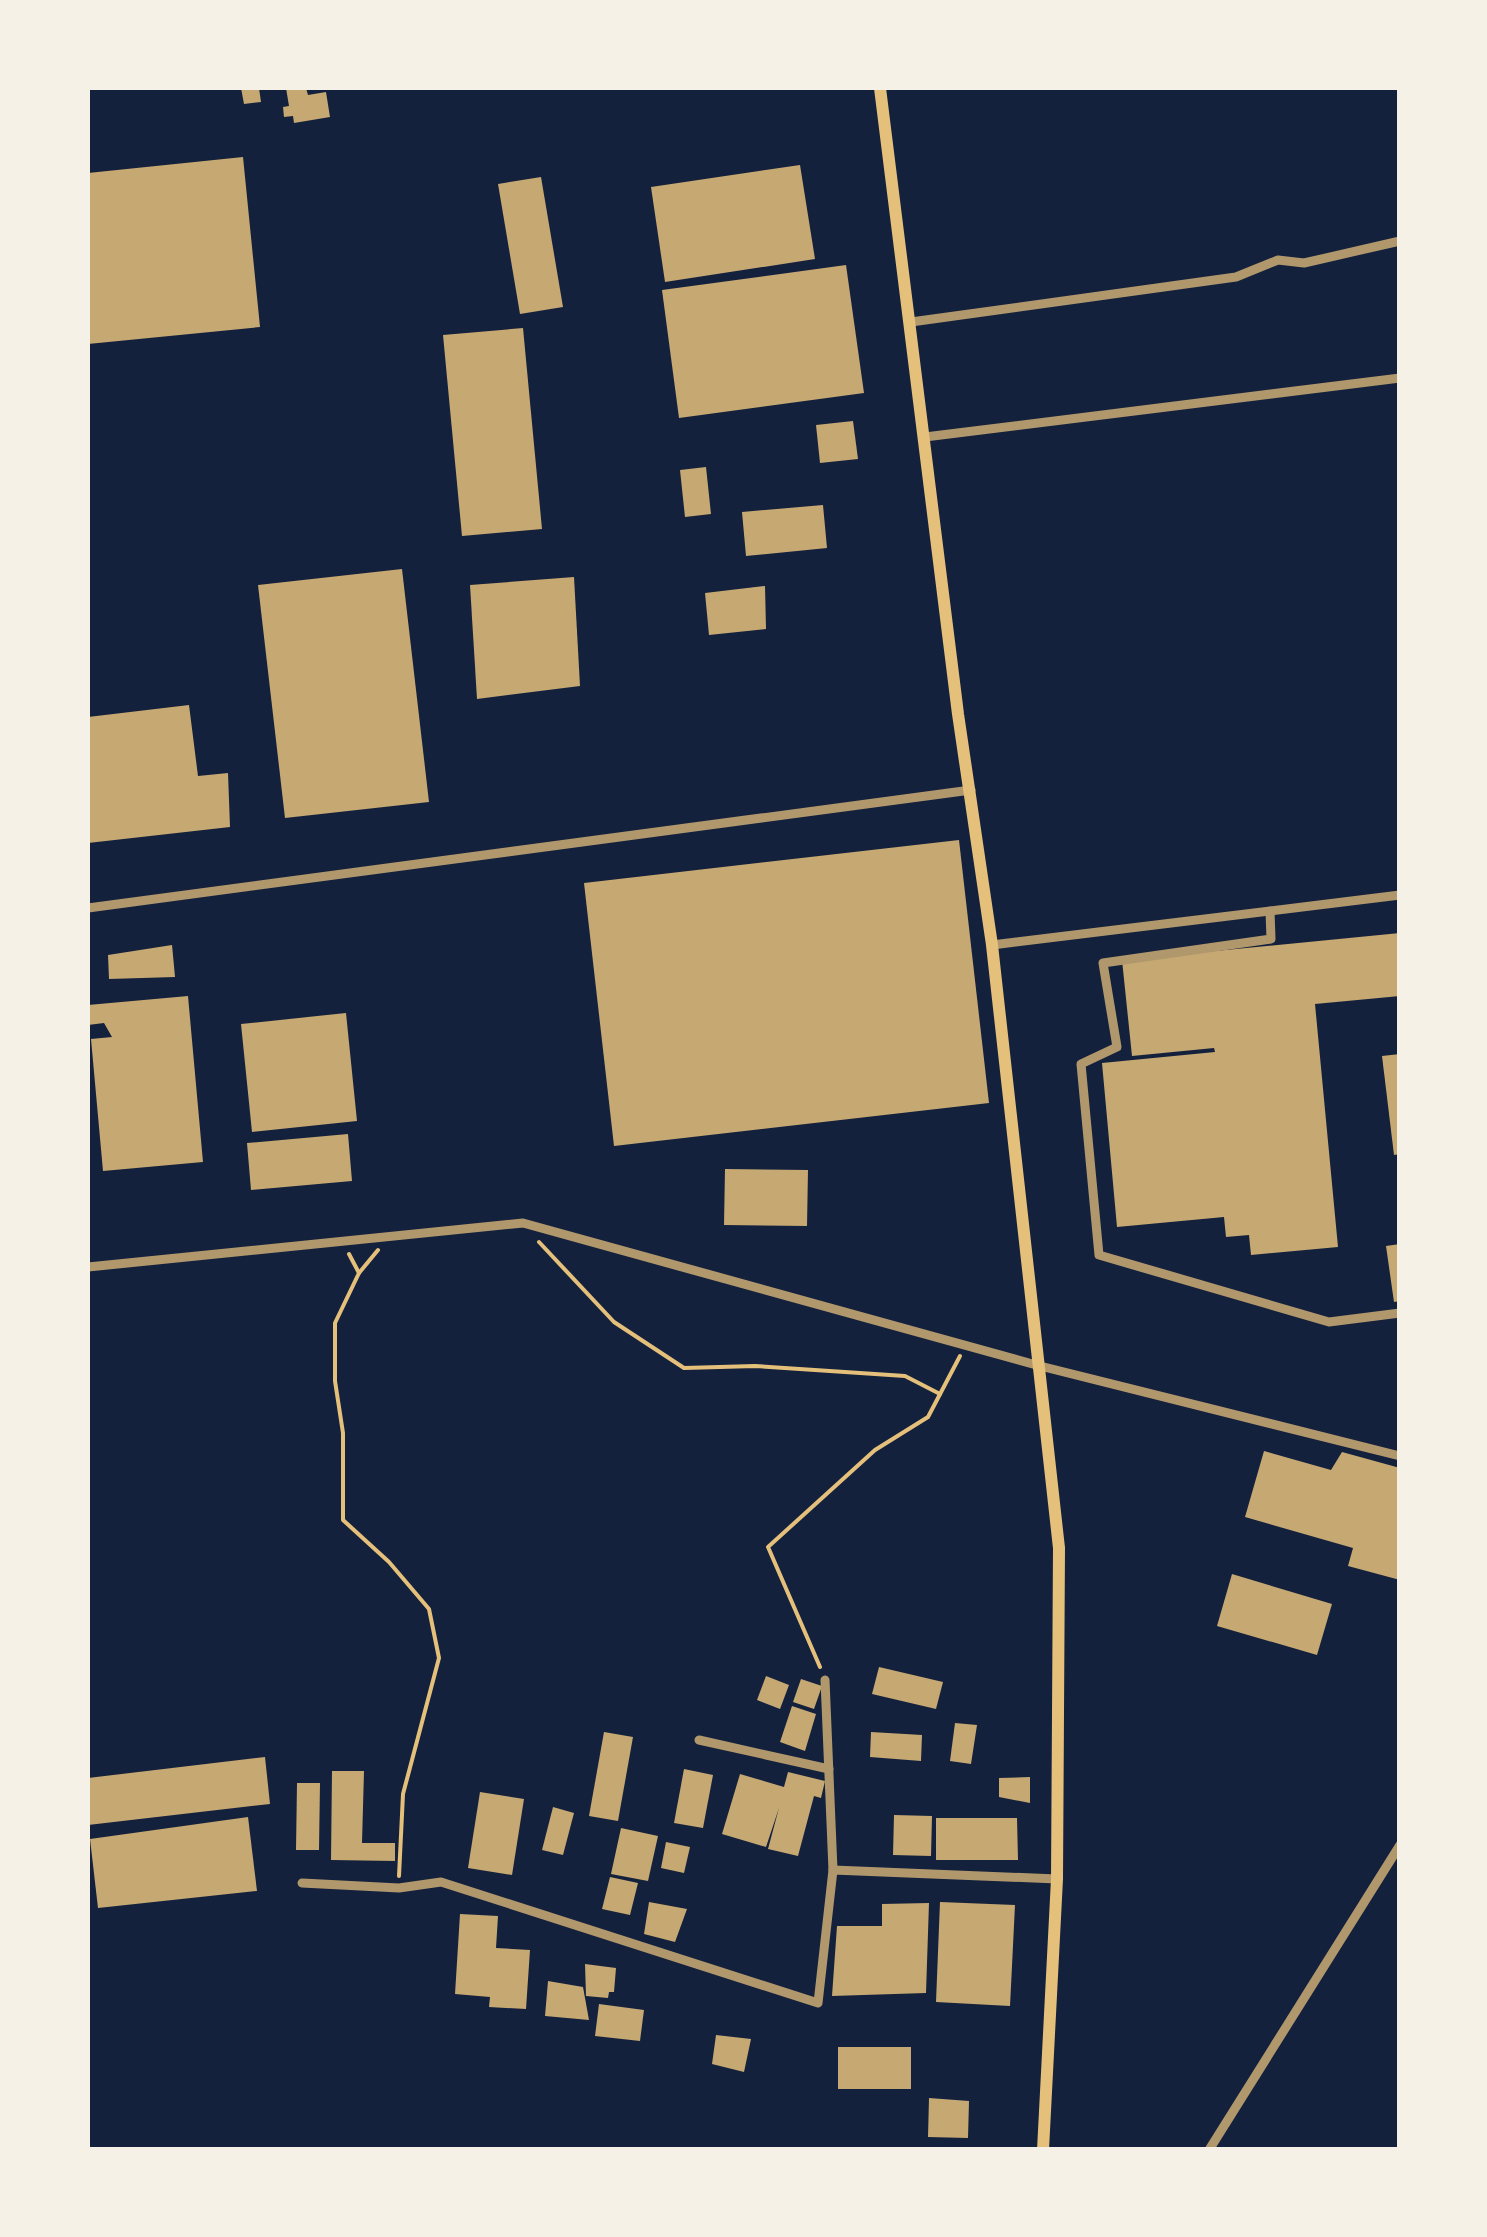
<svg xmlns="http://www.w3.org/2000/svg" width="1487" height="2237" font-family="'DM Sans',sans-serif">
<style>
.building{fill:#c6a872}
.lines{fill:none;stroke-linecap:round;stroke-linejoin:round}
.path{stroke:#e5c07b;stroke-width:4}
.minor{stroke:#b1986c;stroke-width:9}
.secondary{stroke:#e5c07b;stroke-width:12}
</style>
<rect width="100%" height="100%" fill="#14213d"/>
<g class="building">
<path d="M241 88H259L261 102 244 104Z"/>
<path d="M286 88H306L308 95 326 92 330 117 294 123 293 116 284 117 283 107 289 106Z"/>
<path d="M243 157 260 327 88 344V173Z"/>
<path d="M800 165 815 259 665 282 651 187Z"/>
<path d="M541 177 563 307 520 314 498 184Z"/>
<path d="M846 265 864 393 679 418 662 290Z"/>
<path d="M523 328 542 529 462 536 443 335Z"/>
<path d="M853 421 858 459 820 463 816 425Z"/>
<path d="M706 467 711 514 685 517 680 470Z"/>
<path d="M823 505 827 548 746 556 742 512Z"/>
<path d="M402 569 429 802 285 818 258 585Z"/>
<path d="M574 577 580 686 477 699 470 585Z"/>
<path d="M765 586 766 629 709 635 705 593Z"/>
<path d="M189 705 198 776 228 773 230 827 88 843V717Z"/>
<path d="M959 840 989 1103 614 1146 584 883Z"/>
<path d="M1400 933V996L1315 1004 1338 1247 1251 1255 1249 1235 1226 1237 1224 1217 1117 1227 1102 1063 1215 1052 1214 1048 1132 1056 1122 960Z"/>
<path d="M172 945 175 977 109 979 108 955Z"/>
<path d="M188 996 203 1162 103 1171 91 1039 112 1037 104 1023 88 1025V1005Z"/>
<path d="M346 1013 357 1121 252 1132 241 1024Z"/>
<path d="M1400 1054V1154L1394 1155 1382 1056Z"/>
<path d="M348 1134 352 1181 251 1190 247 1143Z"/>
<path d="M725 1169 808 1170 807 1226 724 1225Z"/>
<path d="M1400 1244V1301L1394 1302 1386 1246Z"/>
<path d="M1264 1451 1331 1470 1342 1452 1400 1468V1580L1348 1566 1353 1548 1245 1517Z"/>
<path d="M1232 1574 1332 1604 1317 1655 1217 1626Z"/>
<path d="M879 1667 943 1682 936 1709 872 1694Z"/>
<path d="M766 1676 789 1685 780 1709 757 1700Z"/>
<path d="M801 1679 822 1686 814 1709 793 1702Z"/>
<path d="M792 1706 816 1714 805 1751 780 1742Z"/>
<path d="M955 1723 977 1725 971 1764 950 1761Z"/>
<path d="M604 1732 633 1737 618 1821 589 1816Z"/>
<path d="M871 1732 922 1735 921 1761 870 1757Z"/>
<path d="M265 1757 270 1804 88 1825V1778Z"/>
<path d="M684 1769 713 1775 703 1828 674 1823Z"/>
<path d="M332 1771H364L362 1843H395V1861L331 1860Z"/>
<path d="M788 1772 825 1781 821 1798 814 1796 798 1856 768 1849 779 1808 766 1847 722 1834 740 1774 784 1787Z"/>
<path d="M1030 1777V1803L999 1797V1778Z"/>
<path d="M297 1783H320L319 1850H296Z"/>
<path d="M480 1792 524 1799 512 1875 468 1868Z"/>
<path d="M553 1807 574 1813 563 1855 542 1850Z"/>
<path d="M894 1815 932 1816 931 1856 893 1855Z"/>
<path d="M248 1817 257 1891 98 1908 90 1839Z"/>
<path d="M936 1818H1017L1018 1860H936Z"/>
<path d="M621 1828 658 1836 648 1881 611 1874Z"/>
<path d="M666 1842 690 1847 684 1873 661 1868Z"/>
<path d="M610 1877 638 1883 630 1915 602 1909Z"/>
<path d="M649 1902 687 1909 675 1942 644 1934Z"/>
<path d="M940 1902 1015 1905 1010 2006 936 2002Z"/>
<path d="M929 1903 926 1993 832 1996 837 1926H882V1904Z"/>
<path d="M460 1914 498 1916 496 1948 530 1950 526 2009 489 2007 490 1997 455 1994Z"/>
<path d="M585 1964 616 1968 614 1992H609L608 1998 586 1996Z"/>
<path d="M548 1981 583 1987 589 2020 545 2016Z"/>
<path d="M599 2004 644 2010 640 2041 595 2036Z"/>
<path d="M716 2035 751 2039 744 2072 712 2064Z"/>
<rect x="838" y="2047" width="73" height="42"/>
<path d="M929 2098 969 2101 968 2138 928 2137Z"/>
</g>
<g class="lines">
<g class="path">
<path d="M539 1242 614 1322 684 1368 755 1366 905 1376 940 1394"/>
<path d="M349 1254 359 1273 335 1323V1381L343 1433V1520L389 1562 429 1609 439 1658 403 1794 399 1876"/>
<path d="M359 1273 378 1250"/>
<path d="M820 1667 768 1547 875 1450 928 1417 960 1356"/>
</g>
<g class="minor">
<path d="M911 322 1236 277 1278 260 1304 263 1400 241"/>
<path d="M925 437 1400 378"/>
<path d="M88 908 971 790"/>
<path d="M1270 911 1271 939 1103 963 1117 1047 1081 1064 1099 1255 1329 1322 1400 1313"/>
<path d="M992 945 1400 895"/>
<path d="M88 1267 523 1223 1040 1366 1400 1456"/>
<path d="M825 1680 833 1870"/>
<path d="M699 1740 829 1769"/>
<path d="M302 1883 399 1888 441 1882 818 2003 833 1870 1057 1879"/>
<path d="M1209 2150 1400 1845"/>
</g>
<path class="secondary" d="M880 88 958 714 992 945 1059 1548 1057 1879 1043 2150"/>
</g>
<rect width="1487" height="2237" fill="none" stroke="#f6f1e7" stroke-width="180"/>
</svg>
